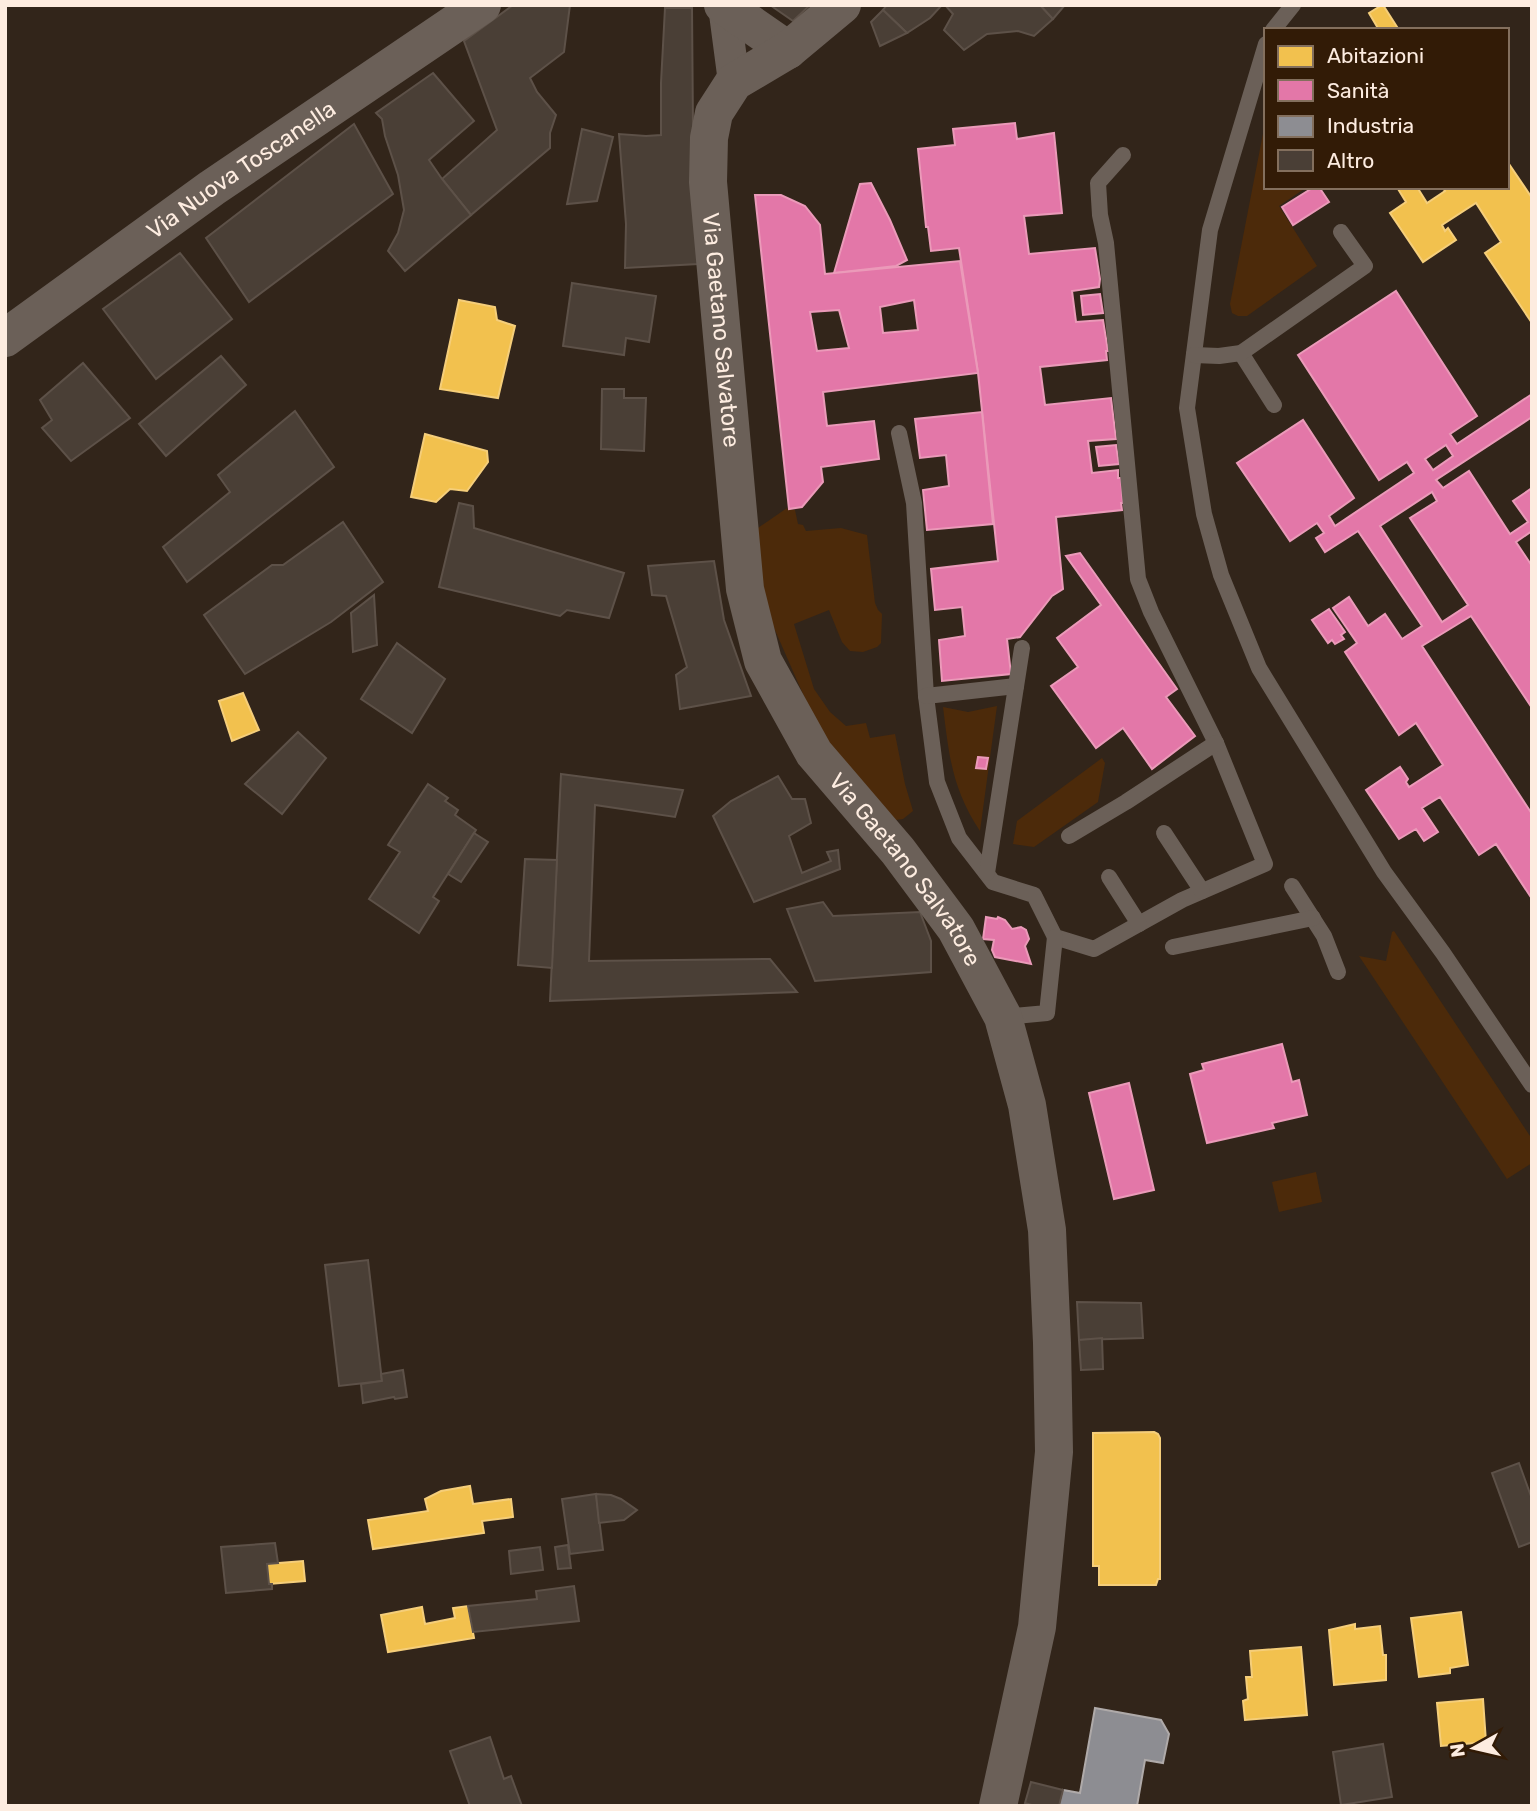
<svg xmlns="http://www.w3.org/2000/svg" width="1537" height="1811" font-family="Rubik,sans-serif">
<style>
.green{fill:#4c2a0a}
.homes{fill:#f2c14e;stroke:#f5ce7a;stroke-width:2}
.health{fill:#e377a8;stroke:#eb9ab9;stroke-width:2;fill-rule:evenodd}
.industry{fill:#8d8d92;stroke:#afaaa9;stroke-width:2}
.building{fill:#4a3f36;stroke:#5d5148;stroke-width:2}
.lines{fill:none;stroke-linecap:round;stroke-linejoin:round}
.service{stroke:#6b6058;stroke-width:16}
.minor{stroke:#6b6058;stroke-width:32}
.tertiary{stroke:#6b6058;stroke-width:38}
.secondary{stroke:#6b6058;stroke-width:38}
.labels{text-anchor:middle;stroke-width:7;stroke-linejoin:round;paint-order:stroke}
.street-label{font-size:23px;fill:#fdece0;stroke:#321b06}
</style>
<rect width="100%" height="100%" fill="#32251a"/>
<g class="green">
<path d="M1266 118V187H1307L1279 206 1317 266 1247 316H1238L1232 313 1230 304Z"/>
<path d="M787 508 788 510H795L798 524 803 525 806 531 841 528 867 535 875 603 878 610 882 614 881 643 877 647 863 652 850 651 842 642 829 610 794 624 814 689 830 712 846 726 866 723 870 738 895 734 905 784 913 811 903 819 896 820 824 742 771 621 758 567 755 530Z"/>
<path d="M997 706 980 831C952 789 949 755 943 707L968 712Z"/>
<path d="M1102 758 1105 763 1098 802 1034 847 1013 844 1017 821Z"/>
<path d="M1394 931 1532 1139V1163L1507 1179 1359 956 1386 961 1392 932Z"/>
<path d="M1316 1172 1322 1202 1279 1212 1272 1182Z"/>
</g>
<g class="homes">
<path d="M1382 5H1383L1399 30H1379L1369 13Z"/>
<path d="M1507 161 1532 198V323L1485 253 1501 242 1476 203 1442 225 1445 231 1448 228 1456 240 1423 262 1390 213 1406 202 1398 189 1402 187H1417L1427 203 1445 191 1442 187H1507Z"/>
<path d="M459 300 495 307 497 320 515 326 498 398 440 389Z"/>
<path d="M425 434 487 451 488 462 467 491 450 489 436 502 411 497Z"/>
<path d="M243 693 259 730 232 741 219 701Z"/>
<path d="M1154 1432 1158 1434 1160 1438V1579H1158L1156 1585H1099V1566H1093V1433Z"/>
<path d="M470 1486 473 1504 511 1499 513 1517 482 1521 484 1533 373 1549 368 1520 428 1511 425 1499 441 1491Z"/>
<path d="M303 1561 305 1581 269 1584 267 1564Z"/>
<path d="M468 1606 474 1638 388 1652 381 1615 422 1607 425 1624 455 1618 453 1608Z"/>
<path d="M1461 1612 1468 1665 1450 1668V1673L1419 1677 1411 1618Z"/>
<path d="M1355 1624V1629L1380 1626 1383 1655H1386V1680L1334 1685 1329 1630Z"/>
<path d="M1301 1647 1307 1715 1245 1720 1243 1701 1248 1699 1246 1677H1252L1250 1651Z"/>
<path d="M1483 1699 1486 1742 1441 1746 1437 1703Z"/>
</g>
<g class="health">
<path d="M1015 123 1017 139 1054 133 1062 213 1024 216 1029 254 1095 248 1100 279 1099 287 1072 291 1076 322 1103 320 1108 351H1106L1107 360 1040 367 1045 405 1111 398 1116 439 1088 441 1092 473 1118 470V478H1121L1123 503H1121L1122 510 1056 517 1063 589 1052 596 1020 637 1007 639 1011 674 942 681 939 640 965 636 962 607 935 610 931 569 998 561 978 373 959 248 931 251 928 227H926L918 149 955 145 953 129Z"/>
<path d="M871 183 890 220 907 260 896 266 834 273 860 184Z"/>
<path d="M1314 187H1319L1329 202 1293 225 1282 207Z"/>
<path d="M755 195H781L805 206 820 225 825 274 960 261 978 373 823 392 827 426 874 421 879 459 821 467 823 482 802 507 789 509ZM914 300 918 330 883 333 880 307ZM839 310 849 348 817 351 810 312Z"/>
<path d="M1396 291 1477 416 1450 434 1457 444 1532 394V417L1436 480 1443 488 1469 471 1510 534 1528 522 1513 501 1532 488V531L1516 542 1532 566V708L1471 616 1422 646 1532 814V899L1496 844 1479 855 1440 797 1422 808 1438 832 1424 841 1416 829 1399 839 1366 790 1400 767 1408 779 1406 782 1409 787 1443 765 1416 723 1399 735 1345 652 1357 643 1333 608 1349 597 1368 626 1385 614 1402 639 1422 626 1358 531 1325 552 1316 538 1324 533 1317 523 1290 541 1237 463 1303 420 1354 498 1329 516 1335 526 1414 473 1407 462 1379 480 1298 355ZM1446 445 1453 456 1433 470 1425 459ZM1432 492 1437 501 1410 518 1468 605 1442 622 1380 526Z"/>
<path d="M1100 294 1103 313 1083 315 1081 296Z"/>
<path d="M982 412 993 524 927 530 923 490 949 486 946 455 920 458 915 419Z"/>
<path d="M1116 445 1119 464 1099 466 1096 447Z"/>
<path d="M1080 553 1177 689 1166 697 1195 736 1152 769 1123 728 1096 748 1051 686 1078 667 1057 638 1101 605 1066 556Z"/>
<path d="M1329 609 1345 632 1341 635 1344 639 1335 644 1332 640 1328 643 1312 620Z"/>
<path d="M978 757 988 758 986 769 976 768Z"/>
<path d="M986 917 997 919 998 917 1005 920 1012 929 1021 927 1026 930 1029 939 1025 946 1031 964 995 957 992 950 994 940 983 939Z"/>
<path d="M1282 1044 1292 1082 1299 1080 1307 1115 1272 1123 1274 1128 1207 1143 1190 1074 1204 1070 1202 1064Z"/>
<path d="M1129 1083 1154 1190 1114 1199 1089 1093Z"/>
</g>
<path class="industry" d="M1095 1708 1161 1720 1169 1734 1163 1763 1145 1760 1137 1806H1059L1063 1790 1080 1793Z"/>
<g class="building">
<path d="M513 5H570L564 52 530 78 537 92 556 115 550 133V148L471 215 442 179 497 130 464 41Z"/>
<path d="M770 5H810L793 21Z"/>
<path d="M887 5H942L930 18 907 33 883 10Z"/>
<path d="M945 5H1040L1053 19 1034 36 1018 31 987 34 964 50 944 30 953 14Z"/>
<path d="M1040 5H1065L1053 19Z"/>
<path d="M665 8H692L693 129 698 264 625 268 626 224 619 134 646 136 661 135V83Z"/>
<path d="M883 10 907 33 880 46 871 22Z"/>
<path d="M433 73 474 121 429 160 442 179 471 215 405 271 388 251 398 233 404 210 398 175 385 136 382 119 376 113Z"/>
<path d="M354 124 393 194 249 302 206 238Z"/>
<path d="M582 129 613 137 597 201 567 204Z"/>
<path d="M180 253 232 319 156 379 103 309Z"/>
<path d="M572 283 656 296 649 342 626 338 624 355 563 346Z"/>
<path d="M221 356 246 385 166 456 139 424Z"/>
<path d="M83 363 130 418 71 461 42 428 52 420 40 400Z"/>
<path d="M602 389H624V398H646L644 451 601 449Z"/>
<path d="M295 411 334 467 187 582 163 547 230 492 218 475Z"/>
<path d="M459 503 473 506 474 528 624 573 609 618 567 610 560 616 439 587Z"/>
<path d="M343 522 383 582 331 622 245 674 204 615 272 565H283Z"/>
<path d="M714 561 724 620 751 696 680 709 676 675 687 667 666 596 652 595 648 566Z"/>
<path d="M374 595 377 645 353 652 351 613Z"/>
<path d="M397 643 445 679 412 733 361 699Z"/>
<path d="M298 732 326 758 282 814 245 784Z"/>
<path d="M561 774 683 790 675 817 595 805 589 961 770 959 797 992 550 1001Z"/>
<path d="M778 776 792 799H805L811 823 789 836 802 873 831 861 827 852 838 850 840 869 754 902 713 816 731 801Z"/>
<path d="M428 784 448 798 445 801 458 810 455 815 476 830 433 897 439 901 419 933 369 899 400 852 388 845Z"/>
<path d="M474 833 488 842 461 882 448 874Z"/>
<path d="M525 859 557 860 552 968 518 965Z"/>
<path d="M823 902 833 916 920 912 931 941V972L815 981 787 909Z"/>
<path d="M368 1260 382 1381 339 1386 325 1265Z"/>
<path d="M1077 1302 1141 1303 1143 1338 1079 1340Z"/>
<path d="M1102 1338 1103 1369 1081 1370 1079 1340Z"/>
<path d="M403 1370 407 1397 395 1399 394 1397 363 1403 361 1384 382 1381 381 1374Z"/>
<path d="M1519 1463 1532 1499V1542L1519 1547 1492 1473Z"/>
<path d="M596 1494 603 1550 570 1554 562 1499Z"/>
<path d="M596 1494 611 1495 621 1499 637 1510 624 1520 599 1523Z"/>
<path d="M275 1543 278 1563 267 1564 269 1584H272V1589L226 1593 221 1547Z"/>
<path d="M568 1545 571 1568 558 1569 555 1547Z"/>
<path d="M540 1547 543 1570 511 1574 509 1551Z"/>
<path d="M574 1586 579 1621 473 1632 468 1606 537 1599 536 1591Z"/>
<path d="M490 1737 504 1779 511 1776 522 1806H470L450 1751Z"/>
<path d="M1383 1744 1392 1797 1341 1805 1333 1752Z"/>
<path d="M1031 1782 1063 1790 1059 1806H1035L1025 1803Z"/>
</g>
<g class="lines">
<g class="service">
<path d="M1273 30 1293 5"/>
<path d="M1266 44 1210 230 1187 408 1204 514 1221 575 1259 668 1384 872 1443 953 1532 1085"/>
<path d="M1241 353 1274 405"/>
<path d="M1194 355 1219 356 1241 353 1365 266 1341 232"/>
<path d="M899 433 914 503 926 696 937 782 959 838 993 882 1034 895 1055 937 1094 949 1182 900 1265 864 1216 743 1151 612 1138 579 1106 243 1100 215 1098 183 1123 155"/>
<path d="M926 696 1016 686"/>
<path d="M1164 833 1202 891"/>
<path d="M1069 836 1126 802 1216 743"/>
<path d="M987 873 1022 648"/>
<path d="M1109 877 1139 924"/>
<path d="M1292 886 1324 936 1338 972"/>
<path d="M1173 947 1313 918"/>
<path d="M1004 1017 1047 1013 1055 937"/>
</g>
<path class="minor" d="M724 6 734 82"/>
<g class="tertiary">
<path d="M723 5 788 50"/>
<path id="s1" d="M842 5 788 50 734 82 714 113 709 138 708 182 745 589 763 661 814 753 898 851 956 929 1003 1017 1027 1105 1047 1230 1052 1343 1054 1452 1037 1627 998 1806"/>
</g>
<path class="secondary" id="s2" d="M5 338 212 188 482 5"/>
</g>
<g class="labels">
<g class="street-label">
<text dy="8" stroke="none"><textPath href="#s2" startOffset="290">Via Nuova Toscanella</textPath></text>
<text dy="8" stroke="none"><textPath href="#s1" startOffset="388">Via Gaetano Salvatore</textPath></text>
<text dy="8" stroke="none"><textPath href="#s1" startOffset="976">Via Gaetano Salvatore</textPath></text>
</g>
</g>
<rect width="1537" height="1811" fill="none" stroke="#fdece0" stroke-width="14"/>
<rect x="1264" y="28" width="245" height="161" fill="#321b06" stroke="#836f5d" stroke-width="2"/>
<rect x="1278" y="46" width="35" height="21" fill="#f2c14e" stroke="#836f5d" stroke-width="2"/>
<text x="1327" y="63" font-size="21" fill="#fdece0">Abitazioni</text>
<rect x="1278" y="80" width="35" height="21" fill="#e377a8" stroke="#836f5d" stroke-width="2"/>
<text x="1327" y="98" font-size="21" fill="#fdece0">Sanità</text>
<rect x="1278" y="116" width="35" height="21" fill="#8d8d92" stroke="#836f5d" stroke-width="2"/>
<text x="1327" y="133" font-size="21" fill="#fdece0">Industria</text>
<rect x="1278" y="150" width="35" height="21" fill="#4a3f36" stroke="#836f5d" stroke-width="2"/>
<text x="1327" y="168" font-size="21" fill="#fdece0">Altro</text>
<g transform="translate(1474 1748) rotate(262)" stroke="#321b06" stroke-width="5" paint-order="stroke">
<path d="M0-5L12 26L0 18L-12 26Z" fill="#fdece0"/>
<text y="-10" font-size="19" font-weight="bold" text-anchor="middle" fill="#fdece0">N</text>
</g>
</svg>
